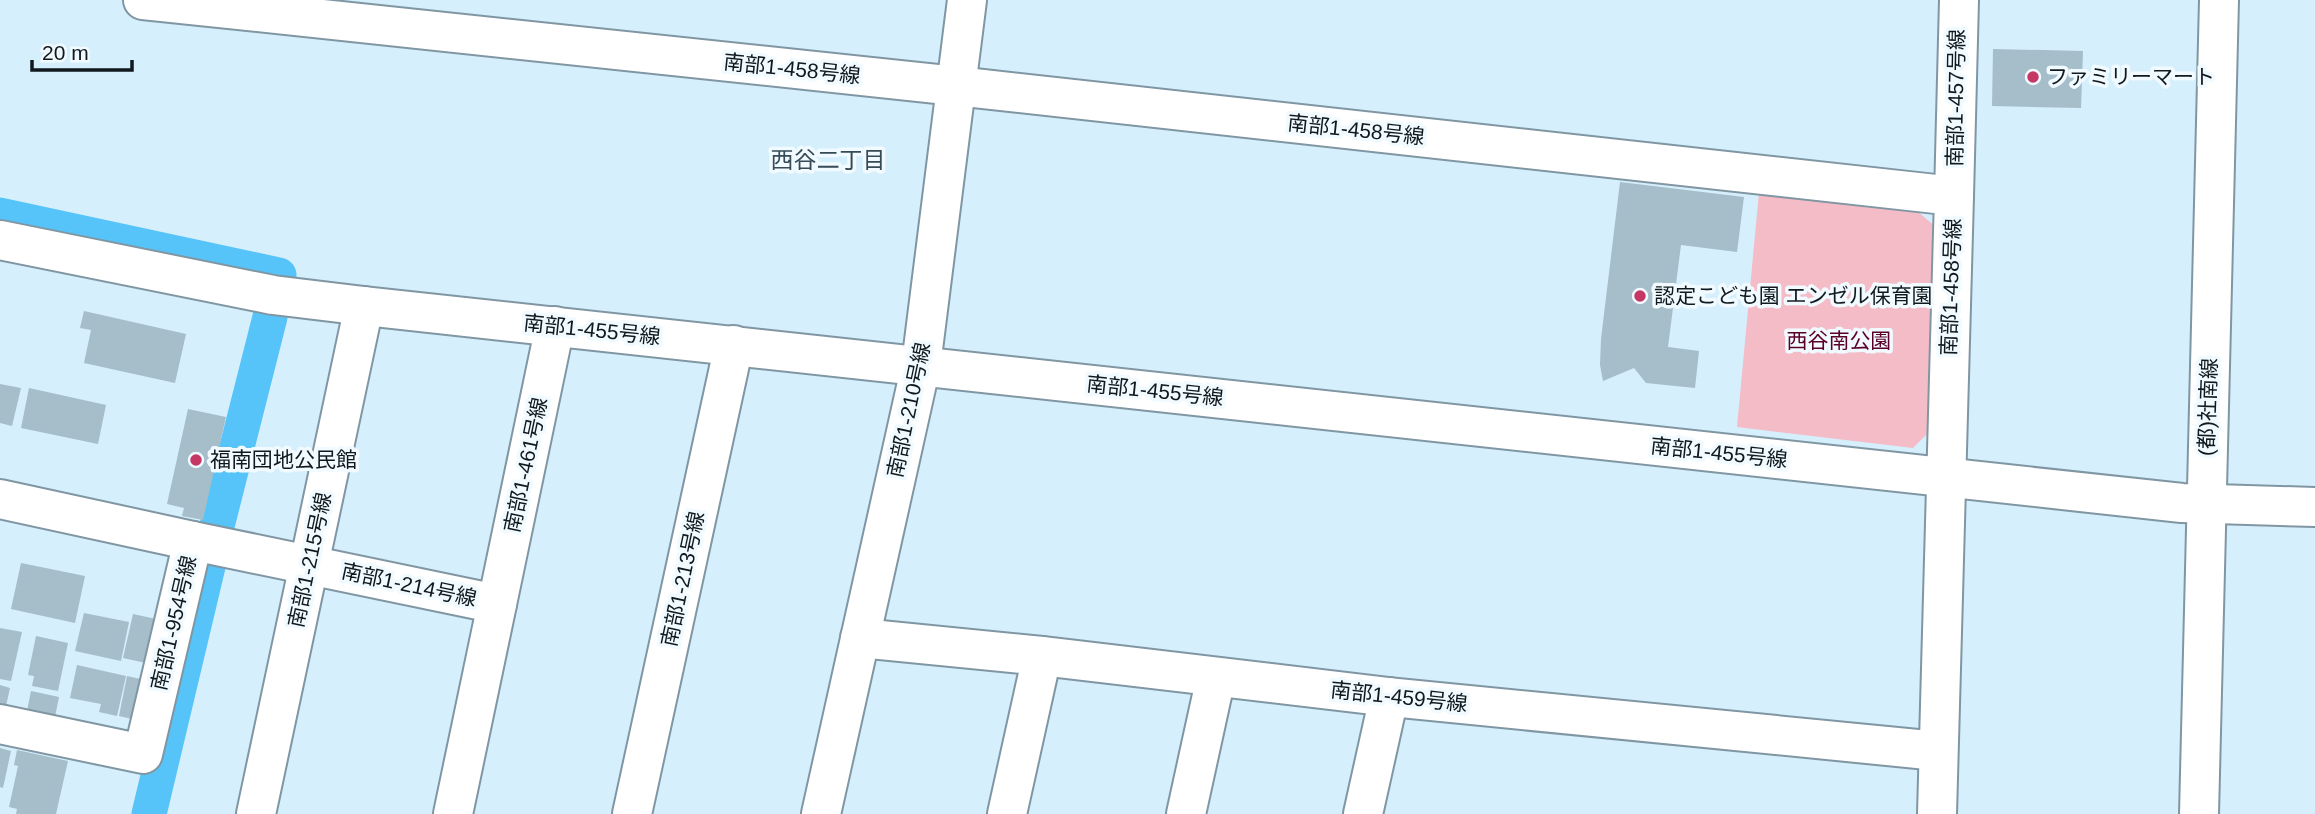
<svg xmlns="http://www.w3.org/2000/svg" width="2315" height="814" font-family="Helvetica,'Noto Sans JP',sans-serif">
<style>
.green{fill:#f4bcc7}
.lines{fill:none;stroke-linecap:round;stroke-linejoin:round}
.canal{stroke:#56c4f8;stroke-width:35}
.building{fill:#a6bdca}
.street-casing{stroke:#8096a3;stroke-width:42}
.secondary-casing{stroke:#8096a3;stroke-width:42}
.street{stroke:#fff;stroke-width:38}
.secondary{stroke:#fff;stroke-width:38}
.poi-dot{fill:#c53866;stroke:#f0faff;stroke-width:2.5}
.labels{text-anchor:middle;stroke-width:7;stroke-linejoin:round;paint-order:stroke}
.street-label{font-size:21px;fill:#10191e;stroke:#f0faff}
.poi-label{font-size:21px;fill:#10191e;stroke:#f0faff;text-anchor:start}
.park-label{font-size:21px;fill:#5b0026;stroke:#f0faff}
.neighbourhood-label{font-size:23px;fill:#374b56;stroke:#f0faff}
</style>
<rect width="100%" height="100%" fill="#d6effc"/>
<path class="green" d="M1759 192 1917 211 1936 227 1931 430 1913 448 1737 427Z"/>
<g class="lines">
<g class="canal">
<path d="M0 215 279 275V279"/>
<path d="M216 530 270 317"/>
<path d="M149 814 210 558"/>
</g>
</g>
<g class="building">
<path d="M1993 49 2083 51 2081 108 1992 106Z"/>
<path d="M1620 182 1744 197 1737 252 1681 245 1668 347 1699 351 1695 388 1646 383 1634 368 1603 381 1600 365 1601 339Z"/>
<path d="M84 311 186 334 175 383 84 363 91 330 80 328Z"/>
<path d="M0 384 21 388 12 426 0 423Z"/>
<path d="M29 388 106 405 98 444 21 428Z"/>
<path d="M188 409 226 417 203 520 182 516 184 508 167 504Z"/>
<path d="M21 563 85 576 75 623 11 609Z"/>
<path d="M84 613 129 622 121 661 75 651Z"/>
<path d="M133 614 156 619 146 663 123 658Z"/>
<path d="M0 628 22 632 11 681 0 679Z"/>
<path d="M36 636 68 643 58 691 32 686 34 676 28 675Z"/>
<path d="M77 665 126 676 117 716 99 712 101 704 70 698Z"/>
<path d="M127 676 141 679 132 719 119 716Z"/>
<path d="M0 685 10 688 6 706 0 705Z"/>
<path d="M31 691 59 697 55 717 27 711Z"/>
<path d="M0 748 11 751 3 788 0 787Z"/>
<path d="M17 750 68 761 56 814H16L17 809 9 807 18 766 14 765Z"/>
</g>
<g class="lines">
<g class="street-casing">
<g id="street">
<path d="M143 0 956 86 1954 196 1937 814"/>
<path d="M1954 196 1959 0"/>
<path d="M0 240 273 295 364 306 2182 503 2315 507"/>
<path d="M0 499 193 541 143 754 0 724"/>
<path d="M193 541 497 604 453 814"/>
<path d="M497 604 555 326"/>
<path d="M860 638 1042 656 1389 697 1938 751"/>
<path d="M256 814 364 306"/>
<path d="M632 814 734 345"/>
<path d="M821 814 921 365 967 0"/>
<path d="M1007 814 1042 656"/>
<path d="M1186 814 1216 677"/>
<path d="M1363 814 1389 697"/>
</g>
</g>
<g class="secondary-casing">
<path id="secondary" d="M2199 814 2219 0"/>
</g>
<use href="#street" class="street"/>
<use href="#secondary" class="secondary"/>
</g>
<g class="poi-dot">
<circle cx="2033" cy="77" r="7"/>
<circle cx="1640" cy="296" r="7"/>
<circle cx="196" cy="460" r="7"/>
</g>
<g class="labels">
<g class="street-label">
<text transform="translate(792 69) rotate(6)" y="7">南部1-458号線</text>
<text transform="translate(1956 98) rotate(-89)" y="7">南部1-457号線</text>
<text transform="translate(1356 130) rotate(6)" y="7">南部1-458号線</text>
<text transform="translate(1951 287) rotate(-88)" y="7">南部1-458号線</text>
<text transform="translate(592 330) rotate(6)" y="7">南部1-455号線</text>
<text transform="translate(1155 391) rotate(6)" y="7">南部1-455号線</text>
<text transform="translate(2208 407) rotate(-88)" y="7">(都)社南線</text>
<text transform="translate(909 410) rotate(-78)" y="7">南部1-210号線</text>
<text transform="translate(1719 453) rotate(6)" y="7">南部1-455号線</text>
<text transform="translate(526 465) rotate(-78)" y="7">南部1-461号線</text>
<text transform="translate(310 560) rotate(-78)" y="7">南部1-215号線</text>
<text transform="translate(683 579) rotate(-78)" y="7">南部1-213号線</text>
<text transform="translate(409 585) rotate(12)" y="7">南部1-214号線</text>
<text transform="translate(174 623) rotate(-77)" y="7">南部1-954号線</text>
<text transform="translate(1399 697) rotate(6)" y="7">南部1-459号線</text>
</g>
<g class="poi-label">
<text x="2047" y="84">ファミリーマート</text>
<text x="1654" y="303">認定こども園 エンゼル保育園</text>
<text x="210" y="467">福南団地公民館</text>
</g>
<g class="park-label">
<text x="1839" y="348">西谷南公園</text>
</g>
<g class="neighbourhood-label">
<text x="828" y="168">西谷二丁目</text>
</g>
</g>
<path d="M32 60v10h100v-10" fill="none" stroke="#10191e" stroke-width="3.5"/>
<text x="42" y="60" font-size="21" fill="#10191e" stroke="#f0faff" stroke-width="5" paint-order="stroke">20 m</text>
</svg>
